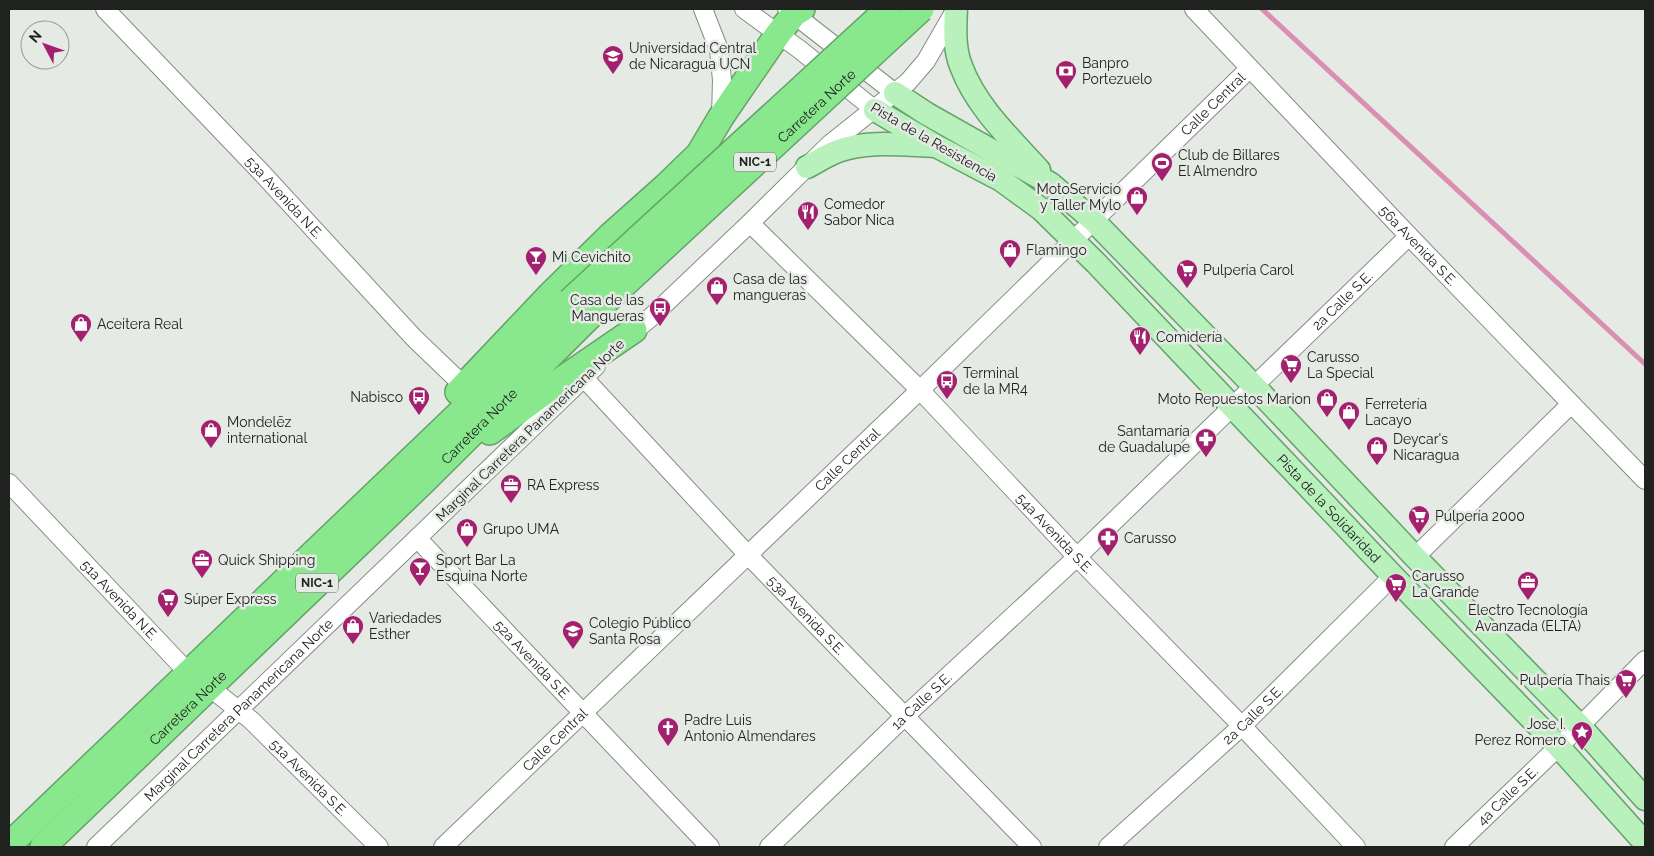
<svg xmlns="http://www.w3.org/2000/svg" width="1654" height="856" font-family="Raleway,sans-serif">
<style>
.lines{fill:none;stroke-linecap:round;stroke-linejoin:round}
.stream{stroke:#d98eb2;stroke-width:5}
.minor-casing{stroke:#878c87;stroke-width:20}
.major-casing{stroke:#64a368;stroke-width:25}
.highway-casing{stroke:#64a368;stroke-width:28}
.minor{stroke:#fff;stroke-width:18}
.major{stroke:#b8f1bb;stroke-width:22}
.highway{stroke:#89e88e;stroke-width:25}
.highway-bridge-casing{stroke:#64a368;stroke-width:28;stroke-linecap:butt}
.highway-bridge{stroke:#89e88e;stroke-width:25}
.labels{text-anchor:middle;stroke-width:5;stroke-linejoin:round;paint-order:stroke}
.shield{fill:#e5eae5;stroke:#5b5e5b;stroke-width:1}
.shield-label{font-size:12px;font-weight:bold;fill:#202220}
.poi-label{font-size:14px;fill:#202220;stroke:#e5eae5;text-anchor:start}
.street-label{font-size:14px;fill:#202220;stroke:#e5eae5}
</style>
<rect width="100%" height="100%" fill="#e5eae5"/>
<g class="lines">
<path class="stream" d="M1262 9 1645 364"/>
<g class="minor-casing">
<g id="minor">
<path id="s1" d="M105 9 260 171 414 338 464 386"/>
<path d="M703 9 719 50 722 80 721 117"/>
<path d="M744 9 799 49 875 110"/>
<path d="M787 9 895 93"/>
<path id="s2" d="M1194 9 1409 236 1645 480"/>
<path id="s3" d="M750 223 920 390 1077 557 1242 726 1356 847"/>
<path d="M626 338 650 318 750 223 830 144 908 82 926 61 956 9"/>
<path id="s4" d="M584 378 748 555 1032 847"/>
<path id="s5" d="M9 483 180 664 251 720 379 847"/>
<path id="s6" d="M417 538 710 847"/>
<path d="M1415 557 1571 404"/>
<path id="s7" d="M96 847 596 366"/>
<path id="s8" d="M443 847 920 390 1249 69"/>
<path id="s9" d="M769 847 905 716 1077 557 1409 236"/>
<path id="s10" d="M1108 847 1242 726 1393 576"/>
<path id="s11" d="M1454 847 1580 726 1645 660"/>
</g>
</g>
<g class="major-casing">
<g id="major">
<path d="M956 9C955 28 954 49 961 66 976 107 1011 139 1039 170"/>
<path d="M895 93 927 114 1051 184 1094 221 1254 386 1415 557 1580 726 1645 799"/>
<path id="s12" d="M875 110 936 146 1001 180 1041 209 1096 263 1393 576 1558 746 1645 843"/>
<path d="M807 167C817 162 827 155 838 151 868 140 903 145 934 146"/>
</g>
</g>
<g class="highway-casing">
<g id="highway">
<path d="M458 392 550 295 611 235 666 186 699 154 721 117 778 34 794 14 802 9"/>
<path d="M490 432 561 380 634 330"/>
<path d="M9 845 490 384 570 301"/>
<path id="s13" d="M43 847 426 479 590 316"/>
</g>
</g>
<use href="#minor" class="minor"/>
<use href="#major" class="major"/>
<use href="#highway" class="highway"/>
<g class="highway-bridge-casing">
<g id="highway-bridge">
<path d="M570 301 888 9"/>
<path id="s14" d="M590 316 921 9"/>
</g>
</g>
<use href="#highway-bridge" class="highway-bridge"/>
</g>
<defs>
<g id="university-pin" transform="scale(1.125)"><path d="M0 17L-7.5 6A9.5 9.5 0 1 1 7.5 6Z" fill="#a3206f" stroke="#e5eae5"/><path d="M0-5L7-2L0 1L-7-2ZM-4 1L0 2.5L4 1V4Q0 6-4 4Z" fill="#fff"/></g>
<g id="bank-pin" transform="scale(1.125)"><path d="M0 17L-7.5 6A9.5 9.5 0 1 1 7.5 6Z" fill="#a3206f" stroke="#e5eae5"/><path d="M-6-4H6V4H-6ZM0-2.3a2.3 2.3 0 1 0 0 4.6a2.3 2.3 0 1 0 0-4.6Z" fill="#fff"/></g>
<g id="stadium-pin" transform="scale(1.125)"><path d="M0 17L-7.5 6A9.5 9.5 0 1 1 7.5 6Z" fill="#a3206f" stroke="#e5eae5"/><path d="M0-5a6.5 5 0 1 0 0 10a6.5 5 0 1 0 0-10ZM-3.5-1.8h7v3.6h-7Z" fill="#fff"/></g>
<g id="shop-pin" transform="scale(1.125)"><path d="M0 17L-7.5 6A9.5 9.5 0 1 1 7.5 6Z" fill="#a3206f" stroke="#e5eae5"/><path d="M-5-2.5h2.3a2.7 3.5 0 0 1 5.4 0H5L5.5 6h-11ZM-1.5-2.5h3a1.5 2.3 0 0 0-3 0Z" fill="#fff"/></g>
<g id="restaurant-pin" transform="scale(1.125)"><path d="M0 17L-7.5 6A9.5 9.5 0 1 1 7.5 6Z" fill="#a3206f" stroke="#e5eae5"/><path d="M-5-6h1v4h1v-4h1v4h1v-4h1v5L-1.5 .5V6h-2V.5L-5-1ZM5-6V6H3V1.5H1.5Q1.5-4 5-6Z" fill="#fff"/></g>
<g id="bar-pin" transform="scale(1.125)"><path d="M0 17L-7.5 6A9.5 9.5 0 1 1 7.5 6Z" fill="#a3206f" stroke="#e5eae5"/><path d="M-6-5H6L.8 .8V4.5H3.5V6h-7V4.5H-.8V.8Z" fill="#fff"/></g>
<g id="supermarket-pin" transform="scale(1.125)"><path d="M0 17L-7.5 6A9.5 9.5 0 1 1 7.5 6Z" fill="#a3206f" stroke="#e5eae5"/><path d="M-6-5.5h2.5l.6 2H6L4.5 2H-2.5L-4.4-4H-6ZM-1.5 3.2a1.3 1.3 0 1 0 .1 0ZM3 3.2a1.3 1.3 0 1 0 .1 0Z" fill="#fff"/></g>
<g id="bus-pin" transform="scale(1.125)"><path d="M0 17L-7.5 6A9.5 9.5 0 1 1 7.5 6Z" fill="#a3206f" stroke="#e5eae5"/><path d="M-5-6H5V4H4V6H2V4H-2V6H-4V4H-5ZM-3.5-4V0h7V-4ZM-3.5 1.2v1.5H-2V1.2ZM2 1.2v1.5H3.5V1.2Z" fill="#fff"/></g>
<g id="pharmacy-pin" transform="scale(1.125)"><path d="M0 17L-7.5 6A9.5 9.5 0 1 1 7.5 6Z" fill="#a3206f" stroke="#e5eae5"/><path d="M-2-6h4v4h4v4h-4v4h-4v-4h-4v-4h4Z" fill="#fff"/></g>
<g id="office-pin" transform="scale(1.125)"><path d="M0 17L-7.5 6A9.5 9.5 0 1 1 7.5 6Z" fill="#a3206f" stroke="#e5eae5"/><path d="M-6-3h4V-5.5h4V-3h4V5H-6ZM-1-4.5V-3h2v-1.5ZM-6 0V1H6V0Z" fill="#fff"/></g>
<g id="school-pin" transform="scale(1.125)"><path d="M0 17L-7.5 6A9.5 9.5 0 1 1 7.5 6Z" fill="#a3206f" stroke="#e5eae5"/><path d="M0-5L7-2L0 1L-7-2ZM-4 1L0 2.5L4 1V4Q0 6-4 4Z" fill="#fff"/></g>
<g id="church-pin" transform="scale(1.125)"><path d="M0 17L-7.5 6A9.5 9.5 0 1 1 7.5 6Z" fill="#a3206f" stroke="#e5eae5"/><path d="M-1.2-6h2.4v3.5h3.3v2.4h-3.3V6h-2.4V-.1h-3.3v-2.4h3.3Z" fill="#fff"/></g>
<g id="sight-pin" transform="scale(1.125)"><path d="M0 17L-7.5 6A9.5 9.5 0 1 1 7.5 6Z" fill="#a3206f" stroke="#e5eae5"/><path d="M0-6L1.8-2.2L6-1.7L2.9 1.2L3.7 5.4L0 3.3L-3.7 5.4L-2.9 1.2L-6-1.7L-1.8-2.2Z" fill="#fff"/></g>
</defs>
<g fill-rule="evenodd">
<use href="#university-pin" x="613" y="56"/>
<use href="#bank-pin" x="1066" y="71"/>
<use href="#stadium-pin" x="1162" y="163"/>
<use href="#shop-pin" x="1137" y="197"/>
<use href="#restaurant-pin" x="808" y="212"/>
<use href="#shop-pin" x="1010" y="250"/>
<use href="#bar-pin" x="536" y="257"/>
<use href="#supermarket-pin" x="1187" y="270"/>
<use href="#shop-pin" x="717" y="287"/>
<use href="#bus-pin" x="660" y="308"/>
<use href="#shop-pin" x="81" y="324"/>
<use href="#restaurant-pin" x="1140" y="337"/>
<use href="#supermarket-pin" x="1291" y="365"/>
<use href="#bus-pin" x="947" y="381"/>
<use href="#bus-pin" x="419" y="397"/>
<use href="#shop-pin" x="1327" y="399"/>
<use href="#shop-pin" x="1349" y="412"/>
<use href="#shop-pin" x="211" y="430"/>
<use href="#pharmacy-pin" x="1206" y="439"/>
<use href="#shop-pin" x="1377" y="447"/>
<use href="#office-pin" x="511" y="485"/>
<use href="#supermarket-pin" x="1419" y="516"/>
<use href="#shop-pin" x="467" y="529"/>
<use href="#pharmacy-pin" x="1108" y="538"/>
<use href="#office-pin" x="202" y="560"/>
<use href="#bar-pin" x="420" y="568"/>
<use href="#office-pin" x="1528" y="582"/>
<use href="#supermarket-pin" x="1396" y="584"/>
<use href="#supermarket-pin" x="168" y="599"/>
<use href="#shop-pin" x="353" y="626"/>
<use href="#school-pin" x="573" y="631"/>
<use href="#supermarket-pin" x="1626" y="680"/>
<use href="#church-pin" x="668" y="728"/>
<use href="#sight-pin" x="1582" y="732"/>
</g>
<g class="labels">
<g class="shield">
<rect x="734" y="152.5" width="42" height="19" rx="4"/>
<rect x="296" y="573.5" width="42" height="19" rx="4"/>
</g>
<g class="shield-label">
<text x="755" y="166">NIC-1</text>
<text x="317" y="587">NIC-1</text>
</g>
<g class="poi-label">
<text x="629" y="53">Universidad Central<tspan x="629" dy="16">de Nicaragua UCN</tspan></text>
<text x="1082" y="68">Banpro<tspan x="1082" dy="16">Portezuelo</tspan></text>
<text x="1178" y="160">Club de Billares<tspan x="1178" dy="16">El Almendro</tspan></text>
<text x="1121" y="194" text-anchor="end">MotoServicio<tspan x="1121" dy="16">y Taller Mylo</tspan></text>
<text x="824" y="209">Comedor<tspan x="824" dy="16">Sabor Nica</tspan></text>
<text x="1026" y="255">Flamingo</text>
<text x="552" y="262">Mi Cevichito</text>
<text x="1203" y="275">Pulpería Carol</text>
<text x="733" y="284">Casa de las<tspan x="733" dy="16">mangueras</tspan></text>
<text x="644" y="305" text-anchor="end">Casa de las<tspan x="644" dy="16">Mangueras</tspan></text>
<text x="97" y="329">Aceitera Real</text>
<text x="1156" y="342">Comidería</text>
<text x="1307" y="362">Carusso<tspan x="1307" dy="16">La Special</tspan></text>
<text x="963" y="378">Terminal<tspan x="963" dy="16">de la MR4</tspan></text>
<text x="403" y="402" text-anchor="end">Nabisco</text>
<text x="1311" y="404" text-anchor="end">Moto Repuestos Marion</text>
<text x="1365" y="409">Ferretería<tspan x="1365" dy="16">Lacayo</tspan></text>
<text x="227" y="427">Mondelēz<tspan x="227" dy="16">international</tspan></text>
<text x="1190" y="436" text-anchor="end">Santamaría<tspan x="1190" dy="16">de Guadalupe</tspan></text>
<text x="1393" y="444">Deycar's<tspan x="1393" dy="16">Nicaragua</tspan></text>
<text x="527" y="490">RA Express</text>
<text x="1435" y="521">Pulpería 2000</text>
<text x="483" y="534">Grupo UMA</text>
<text x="1124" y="543">Carusso</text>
<text x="218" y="565">Quick Shipping</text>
<text x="436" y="565">Sport Bar La<tspan x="436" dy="16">Esquina Norte</tspan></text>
<text x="1412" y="581">Carusso<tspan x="1412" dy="16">La Grande</tspan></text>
<text x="184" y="604">Súper Express</text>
<text x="1528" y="615" text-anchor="middle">Electro Tecnología<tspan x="1528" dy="16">Avanzada (ELTA)</tspan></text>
<text x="369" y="623">Variedades<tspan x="369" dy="16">Esther</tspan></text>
<text x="589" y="628">Colegio Público<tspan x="589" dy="16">Santa Rosa</tspan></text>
<text x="1610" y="685" text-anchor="end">Pulpería Thais</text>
<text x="684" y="725">Padre Luis<tspan x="684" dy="16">Antonio Almendares</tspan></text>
<text x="1566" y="729" text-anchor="end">Jose I.<tspan x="1566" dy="16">Perez Romero</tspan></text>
</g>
<g class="street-label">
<text dy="5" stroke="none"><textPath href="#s8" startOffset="1070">Calle Central</textPath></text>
<text dy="5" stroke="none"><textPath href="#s14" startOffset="309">Carretera Norte</textPath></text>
<text transform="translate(934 142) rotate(30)" y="5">Pista de la Resistencia</text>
<text dy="5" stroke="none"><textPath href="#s1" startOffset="260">53a Avenida N.E.</textPath></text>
<text dy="5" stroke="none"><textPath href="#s2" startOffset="326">56a Avenida S.E.</textPath></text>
<text dy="5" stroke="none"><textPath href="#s9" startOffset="792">2a Calle S.E.</textPath></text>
<text dy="5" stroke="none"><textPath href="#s13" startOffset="606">Carretera Norte</textPath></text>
<text transform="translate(530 430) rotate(-44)" y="5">Marginal Carretera Panamericana Norte</text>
<text dy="5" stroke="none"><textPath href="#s8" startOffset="560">Calle Central</textPath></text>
<text dy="5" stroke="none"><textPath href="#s12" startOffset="609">Pista de la Solidaridad</textPath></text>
<text dy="5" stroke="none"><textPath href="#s3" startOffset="435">54a Avenida S.E.</textPath></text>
<text dy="5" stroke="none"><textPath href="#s5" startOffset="161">51a Avenida N.E.</textPath></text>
<text dy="5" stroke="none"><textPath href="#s4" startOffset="325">53a Avenida S.E.</textPath></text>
<text dy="5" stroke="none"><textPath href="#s6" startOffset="168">52a Avenida S.E.</textPath></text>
<text dy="5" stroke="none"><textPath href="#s9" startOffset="211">1a Calle S.E.</textPath></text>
<text dy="5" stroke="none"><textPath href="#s13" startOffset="201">Carretera Norte</textPath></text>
<text dy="5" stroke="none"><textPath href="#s7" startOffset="198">Marginal Carretera Panamericana Norte</textPath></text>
<text dy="5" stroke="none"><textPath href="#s10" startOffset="196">2a Calle S.E.</textPath></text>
<text dy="5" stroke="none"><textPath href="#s8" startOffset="155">Calle Central</textPath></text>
<text dy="5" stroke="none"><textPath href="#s5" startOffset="421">51a Avenida S.E.</textPath></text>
<text dy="5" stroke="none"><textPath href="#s11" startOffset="74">4a Calle S.E.</textPath></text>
</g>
</g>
<rect width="1654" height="856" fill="none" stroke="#202220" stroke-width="20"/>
<g transform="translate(45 45) rotate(311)"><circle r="24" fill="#e5eae5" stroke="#969a96"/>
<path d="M0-4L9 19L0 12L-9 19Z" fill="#a3206f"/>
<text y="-8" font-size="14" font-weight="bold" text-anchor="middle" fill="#202220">N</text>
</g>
</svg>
